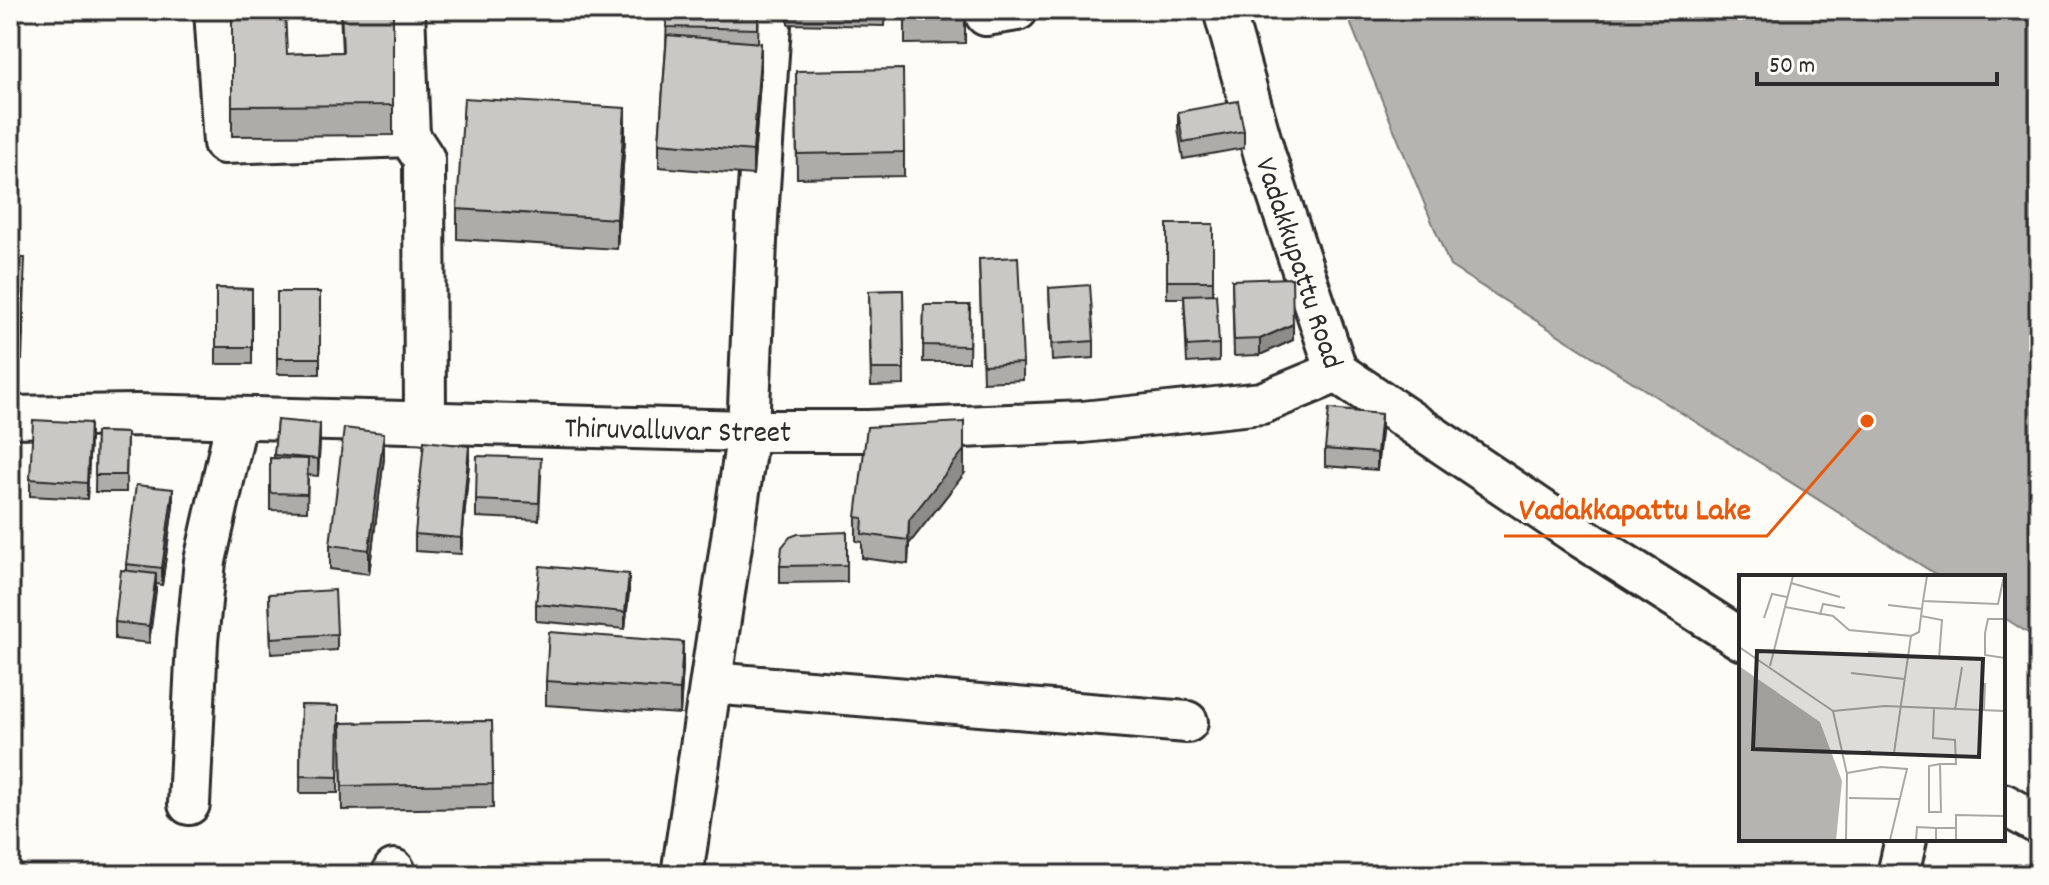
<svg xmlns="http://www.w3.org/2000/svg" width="2049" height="885" font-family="Dekko,sans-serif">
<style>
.water{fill:#b5b4b1;stroke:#7e7d7b;stroke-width:2}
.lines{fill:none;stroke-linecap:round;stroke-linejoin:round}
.minor-casing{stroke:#2b2b2b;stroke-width:46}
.minor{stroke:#fdfcf7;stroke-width:40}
.wall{fill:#adaca9;stroke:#2b2b2b;stroke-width:2}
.shaded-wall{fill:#8d8c89;stroke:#2b2b2b;stroke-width:2}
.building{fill:#c9c8c4;stroke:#2b2b2b;stroke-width:2}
.labels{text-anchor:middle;stroke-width:7;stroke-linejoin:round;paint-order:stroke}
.street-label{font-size:30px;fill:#2b2b2b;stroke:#fdfcf7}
.inset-road{fill:none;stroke:#a9a8a5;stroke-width:2}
.view{fill:#2b2b2b;fill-opacity:0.15;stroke:#2b2b2b;stroke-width:4}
.inset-edge{fill:none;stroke:#2b2b2b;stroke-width:4}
.leader{fill:none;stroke:#e8590c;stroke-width:3}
.callout-dot{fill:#e8590c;stroke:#fdfcf7;stroke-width:3}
.callout-label{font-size:32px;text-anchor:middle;font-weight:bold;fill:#e8590c;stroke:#fdfcf7;stroke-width:7;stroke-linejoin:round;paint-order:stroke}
</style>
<rect width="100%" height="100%" fill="#fdfcf7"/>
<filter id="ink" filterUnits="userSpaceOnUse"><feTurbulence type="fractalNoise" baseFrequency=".0125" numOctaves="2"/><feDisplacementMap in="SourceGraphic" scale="16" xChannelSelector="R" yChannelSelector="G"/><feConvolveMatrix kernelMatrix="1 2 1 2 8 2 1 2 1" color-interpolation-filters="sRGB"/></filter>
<g filter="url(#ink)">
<path class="water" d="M1345 10H2039V640L2003 617V577H1940L1450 266Z"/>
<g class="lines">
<g class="minor-casing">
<g id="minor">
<path d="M215 10 224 143 409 136 424 159 425 423"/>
<path d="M404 10 409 136"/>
<path id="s1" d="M1224 10 1265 156 1337 372 1583 538 1741 639"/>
<path d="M986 15 1017 10"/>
<path id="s2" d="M10 417 136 415 748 431H868L1083 422 1262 403 1337 372"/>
<path d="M711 683 1187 722"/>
<path d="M189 804 197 641 205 561 237 418"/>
<path d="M2003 804 2039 824"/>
<path d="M394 875V870"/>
<path d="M682 875 748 431 757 218 771 10"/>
<path d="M1898 875 1906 839"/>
</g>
</g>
<use href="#minor" class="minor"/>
</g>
<g class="wall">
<path d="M232 10 287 54 342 52 340 10H393V135L232 136Z"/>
<path d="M667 10H759L758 43 761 67 753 175 659 167V143L666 46Z"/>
<path d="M788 10H885L884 26 788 24Z"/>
<path d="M905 10H965V43L905 44Z"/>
<path d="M796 71 904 152V176L797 178Z"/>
<path d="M1178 112 1244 131V148L1183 159 1178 128Z"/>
<path d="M625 138 617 249 457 239V209Z"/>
<path d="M1167 224H1213V294L1219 344V361L1187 363 1184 298H1167Z"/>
<path d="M10 258 25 282 22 360H10Z"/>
<path d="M979 259 1023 363V380L983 382Z"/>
<path d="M1232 280 1293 340 1260 355 1234 356Z"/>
<path d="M216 288 252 289V364H216Z"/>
<path d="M1049 288 1094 341V358L1052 361Z"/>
<path d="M903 290 904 385 871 386 869 291Z"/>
<rect x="277" y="292" width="43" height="82"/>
<path d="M924 305H970L969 362H923Z"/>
<path d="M277 420 320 440 318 476 308 475 307 511 270 510V458L274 459Z"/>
<path d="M1381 431 1377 470 1325 466V449Z"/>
<path d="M96 432 127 433 126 492H95Z"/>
<path d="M90 439 87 499 30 496V479Z"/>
<path d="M384 458 369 574 330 569V545Z"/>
<path d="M469 462 461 554 415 551V534Z"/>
<path d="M964 474 909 544 908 564 862 558V542L856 541V517Z"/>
<path d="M541 475 539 520 476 517V500Z"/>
<path d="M173 506 162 585 156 584 149 643 115 639V622L126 570V564Z"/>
<path d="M847 532V582L780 583V566Z"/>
<path d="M629 591 625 629 536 621V604Z"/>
<path d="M269 594 337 634V650L271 654Z"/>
<path d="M683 666 680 714 546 705V681Z"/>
<path d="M301 705 339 706 338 793H300Z"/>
<path d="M492 721 493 808 342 810 341 723Z"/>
</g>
<g class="shaded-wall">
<path d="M761 43V67L753 175V151Z"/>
<path d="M625 108V138L617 249V219Z"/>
<path d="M1293 324V340L1260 355V339Z"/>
<path d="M1381 414V431L1377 470V453Z"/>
<path d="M964 422V474L909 544 908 564 909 520Z"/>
<path d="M90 423V439L87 499V483Z"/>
<path d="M320 424V440L318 476V459Z"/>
<path d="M384 433V458L369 574V550Z"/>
<path d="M469 446V462L461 554V538Z"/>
<path d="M173 489V506L162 585V568Z"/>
<path d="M156 574V591L149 643V626Z"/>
<path d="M629 574V591L625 629V612Z"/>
<path d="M683 642V666L680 714V690Z"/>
</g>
<g class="building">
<path d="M232 10H285L287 54 343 52 341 10H393V105L232 106Z"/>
<path d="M667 10H758V29L666 27Z"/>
<path d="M905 10H965V19L905 20Z"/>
<path d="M667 35 761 43 753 151 659 143Z"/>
<path d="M903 69 904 152 797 154 796 71Z"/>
<path d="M464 98 625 108 617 219 457 209Z"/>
<path d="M1238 101 1244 131 1183 142 1178 112Z"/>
<rect x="1167" y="224" width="46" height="57"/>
<path d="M1018 257 1023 363 983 365 979 259Z"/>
<path d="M10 258H25L22 336H10Z"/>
<path d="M1292 278 1293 324 1260 339 1234 340 1232 280Z"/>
<path d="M1090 285 1094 341 1052 344 1049 288Z"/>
<path d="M216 288 252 289V347H216Z"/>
<path d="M903 290 904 369H871L869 291Z"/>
<rect x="277" y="292" width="43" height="66"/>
<path d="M1216 294 1219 344 1187 346 1184 295Z"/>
<path d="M924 305H970L969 346 923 345Z"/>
<path d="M1329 409 1381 414 1377 453 1325 449Z"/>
<path d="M33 420 90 423 87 483 30 479Z"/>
<path d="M277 420 320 424 318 459 274 455Z"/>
<path d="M964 422V450L909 520 908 540 862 534 863 518 856 517 867 427Z"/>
<path d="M344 428 384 433 369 550 330 545Z"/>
<path d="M96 432 127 433 126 475H95Z"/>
<path d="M424 441 469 446 461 538 415 534Z"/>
<path d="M477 456 541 458 539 503 476 500Z"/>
<path d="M270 458 308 459 307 494 270 493Z"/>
<path d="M136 485 173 489 162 568 126 564Z"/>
<path d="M847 532V565L780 566 782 547 790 537 798 534Z"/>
<path d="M540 566 629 574 625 612 536 604Z"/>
<path d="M121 570 156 574 149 626 115 622Z"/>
<path d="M335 590 337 634 271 638 269 594Z"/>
<path d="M549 632 683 642 680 690 546 681Z"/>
<path d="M301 705 339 706 338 777 300 776Z"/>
<path d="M492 721 493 784 342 786 341 723Z"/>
</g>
</g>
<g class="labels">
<g class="street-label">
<text dy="10" stroke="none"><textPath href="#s1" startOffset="264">Vadakkupattu Road</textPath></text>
<text dy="10" stroke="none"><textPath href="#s2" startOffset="668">Thiruvalluvar Street</textPath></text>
</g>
</g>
<g transform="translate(1739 575)">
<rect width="266" height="266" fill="#fdfcf7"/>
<path d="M0 91 81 147 103 206 97 265H0Z" fill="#b5b4b1"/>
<path class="inset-road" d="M54 1 46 32 94 41 110 55 172 61 155 178M188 1 184 26 259 29 265 1M52 8 101 22M149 30 183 34M81 40 84 29 106 33M182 41 203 45 200 84M25 43 33 19 48 22M266 44H249L246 58V80L266 83M172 61 180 57 184 26M0 72 94 136 108 199 107 265M129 77 169 80M31 91 46 32M112 98 165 104M195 133 194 163 216 165 217 189H201L202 237H190V191L201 189M216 135 223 92M94 136 146 131 266 136M245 136 246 108M106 179 132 176M108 198 142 192 168 194 151 265M110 223 161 224M217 253V240L266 241M177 265 178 252 197 253M197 265V253H217V265"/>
<path class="view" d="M18 76 244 84 240 182 14 174Z"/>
<rect width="266" height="266" class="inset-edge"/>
</g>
<path class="leader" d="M1867 421L1767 536H1504"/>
<circle class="callout-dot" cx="1867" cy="421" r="8"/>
<g class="callout-label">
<text x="1635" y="519">Vadakkapattu Lake</text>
</g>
<rect width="2049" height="885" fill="none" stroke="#fdfcf7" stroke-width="40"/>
<rect x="20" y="20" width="2009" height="845" fill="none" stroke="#2b2b2b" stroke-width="3" filter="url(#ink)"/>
<path d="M1757 72v12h240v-12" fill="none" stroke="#2b2b2b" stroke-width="4"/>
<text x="1769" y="72" font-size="24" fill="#2b2b2b" stroke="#fdfcf7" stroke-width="6" paint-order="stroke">50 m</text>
</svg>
